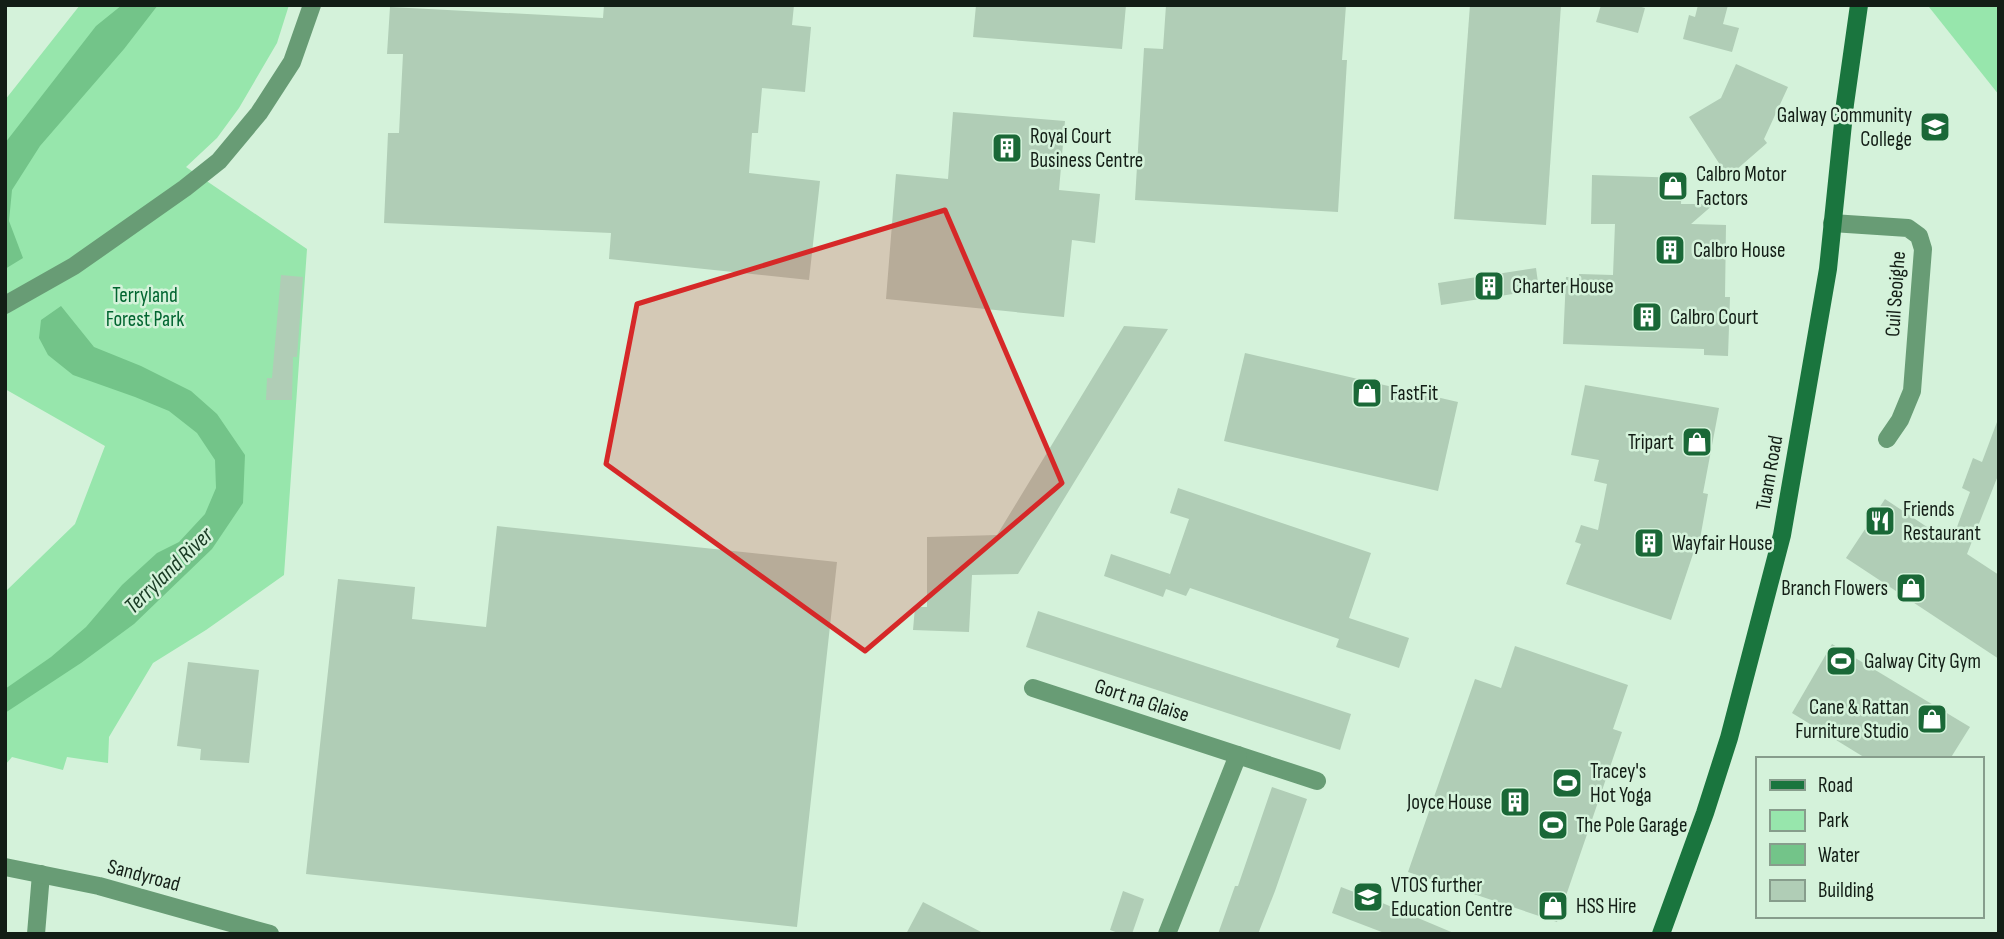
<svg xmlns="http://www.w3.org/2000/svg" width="2004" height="939" font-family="'Sofia Sans Condensed',sans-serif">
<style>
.green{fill:#97e6ac}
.water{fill:#73c489}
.building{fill:#b0cdb6}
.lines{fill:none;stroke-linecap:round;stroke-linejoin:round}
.minor{stroke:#689c75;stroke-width:18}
.tertiary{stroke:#689c75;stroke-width:18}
.secondary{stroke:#1a753e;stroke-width:18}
.marked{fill:#d62828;fill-opacity:0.2;stroke:#d62828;stroke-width:5;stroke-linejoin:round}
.labels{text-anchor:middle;stroke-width:5;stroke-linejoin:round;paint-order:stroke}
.poi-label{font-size:21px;fill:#131e16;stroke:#d4f2da;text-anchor:start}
.street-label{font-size:21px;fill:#131e16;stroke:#d4f2da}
.park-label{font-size:21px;fill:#016530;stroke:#d4f2da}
.water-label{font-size:23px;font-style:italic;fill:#183a23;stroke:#d4f2da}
</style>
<rect width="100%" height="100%" fill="#d4f2da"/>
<g class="green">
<path d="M80 5H289L277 43 239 108 217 138 186 167 307 249 284 575 206 630 153 663 109 737 108 763 67 757 63 770 12 757 5 765V592L75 524 105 446 5 389V100Z"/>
<path d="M1932 5H1999V95L1929 7Z"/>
</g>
<g class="water">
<path d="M122 5H158L124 49 40 146 12 190 9 221 23 258 5 269V143L96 26Z"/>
<path d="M61 306 94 347 141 366 191 391 217 414 245 455 243 503 212 549 134 624 81 663 5 713V689L51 657 86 627 122 585 157 553 179 542 205 514 216 488 215 460 197 433 169 411 135 397 73 375 48 355 39 338 41 320Z"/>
</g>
<g class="building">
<path d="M604 5H794L792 25 811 27 805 92 762 88 758 133H752L749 173 820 181 809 280 609 259 611 233 384 223 388 133H399L403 54H387L390 7 603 18Z"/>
<path d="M976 5H1126L1122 49 973 37Z"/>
<path d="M1166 5H1346L1342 60H1347L1338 212 1135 200 1144 48 1163 49Z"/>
<path d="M1470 5H1561L1546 225 1454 219Z"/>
<path d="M1601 5H1634L1645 8 1638 33 1596 22Z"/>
<path d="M1698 5H1728L1723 24 1739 28 1732 52 1683 39 1689 15 1695 17Z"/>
<path d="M1736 64 1788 87 1764 139 1767 143 1728 177 1689 117 1721 98Z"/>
<path d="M953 112 1065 121 1059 190 1100 194 1095 243 1072 240 1064 317 886 299 896 174 948 179Z"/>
<path d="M1592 175 1682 178 1681 204H1714L1691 224 1726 225 1725 297H1730L1728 356 1704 355V349L1563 344 1566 277H1579V274L1613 275 1615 224H1591Z"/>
<path d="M1536 268 1539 290 1441 305 1438 283Z"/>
<path d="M281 275 303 277 297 357H293L292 400H266L267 378H272Z"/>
<path d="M1124 326 1168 329 1018 574 972 575 969 632 913 630 915 607H927V537L997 535Z"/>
<path d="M1245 353 1458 402 1438 491 1224 441Z"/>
<path d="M1585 385 1719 408 1703 493 1708 494 1700 539H1698L1671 620 1566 584 1581 544 1575 542 1581 525 1598 530 1607 484 1594 481 1599 460 1571 455Z"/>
<path d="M1997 422 1999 423V473L1967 554 1999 575V659L1846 558 1885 499 1951 543 1970 492 1962 488 1973 458 1982 462Z"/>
<path d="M1178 488 1371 553 1349 618 1409 638 1399 668 1336 647 1339 639 1190 588 1186 596 1166 589 1163 597 1104 576 1111 554 1170 574 1169 577 1189 519 1170 513Z"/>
<path d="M497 526 837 562 797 927 306 874 338 579 415 587 412 619 486 627Z"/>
<path d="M1038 611 1351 714 1340 750 1026 647Z"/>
<path d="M1832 644 1970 727 1950 759H1867L1792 713Z"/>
<path d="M1515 646 1628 685 1613 729 1622 732 1557 922 1408 872 1475 679 1501 688Z"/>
<path d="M188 662 259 670 249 763 200 760 201 749 177 746Z"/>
<path d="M1272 787 1307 799 1275 891 1258 934H1218L1235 886H1238Z"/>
<path d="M1341 887 1380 902 1456 934H1387L1332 913Z"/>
<path d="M1123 891 1144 899 1132 934H1121L1110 930Z"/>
<path d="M923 902 985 934H906Z"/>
</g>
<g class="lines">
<g class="minor">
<path d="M1832 223 1908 228 1919 236 1923 249 1912 391 1900 420 1887 439"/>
<path d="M1033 688 1317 781"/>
<path d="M36 934 41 874"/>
<path d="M1167 934 1238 755"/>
</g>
<g class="tertiary">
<path d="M5 305 74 266 185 188 219 161 259 113 292 62 312 5"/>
<path d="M5 867 99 886 270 934"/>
</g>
<path class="secondary" d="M1661 934 1705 813 1729 738 1782 535 1828 269 1845 104 1859 5"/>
</g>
<path class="marked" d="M945 210 1062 483 865 651 606 464 637 304Z"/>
<defs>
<g id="school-square" transform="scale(1.575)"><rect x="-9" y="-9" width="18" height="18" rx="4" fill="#1a6837" stroke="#d4f2da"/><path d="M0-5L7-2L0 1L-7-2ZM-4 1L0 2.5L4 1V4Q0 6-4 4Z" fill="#fff"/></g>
<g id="building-square" transform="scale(1.575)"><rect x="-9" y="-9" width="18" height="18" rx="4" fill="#1a6837" stroke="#d4f2da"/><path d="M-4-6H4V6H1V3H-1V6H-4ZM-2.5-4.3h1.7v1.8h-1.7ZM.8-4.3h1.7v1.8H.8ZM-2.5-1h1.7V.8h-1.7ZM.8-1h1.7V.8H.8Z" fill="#fff"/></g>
<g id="shop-square" transform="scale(1.575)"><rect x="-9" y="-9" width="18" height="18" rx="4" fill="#1a6837" stroke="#d4f2da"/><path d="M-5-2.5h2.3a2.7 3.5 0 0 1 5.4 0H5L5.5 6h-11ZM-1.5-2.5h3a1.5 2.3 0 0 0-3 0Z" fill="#fff"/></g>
<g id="restaurant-square" transform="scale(1.575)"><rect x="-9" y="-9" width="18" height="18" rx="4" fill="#1a6837" stroke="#d4f2da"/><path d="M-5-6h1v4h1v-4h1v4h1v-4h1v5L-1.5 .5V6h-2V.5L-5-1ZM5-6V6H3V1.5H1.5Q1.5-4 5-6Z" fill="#fff"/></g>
<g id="stadium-square" transform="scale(1.575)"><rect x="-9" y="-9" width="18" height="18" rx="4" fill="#1a6837" stroke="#d4f2da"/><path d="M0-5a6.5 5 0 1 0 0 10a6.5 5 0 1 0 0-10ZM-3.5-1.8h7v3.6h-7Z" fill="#fff"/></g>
<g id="university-square" transform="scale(1.575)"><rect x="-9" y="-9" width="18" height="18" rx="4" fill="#1a6837" stroke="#d4f2da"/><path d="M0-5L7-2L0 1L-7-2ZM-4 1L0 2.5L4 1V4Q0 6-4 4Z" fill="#fff"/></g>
</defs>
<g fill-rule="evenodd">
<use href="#school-square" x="1935" y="127"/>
<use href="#building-square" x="1007" y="148"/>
<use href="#shop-square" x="1673" y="186"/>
<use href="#building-square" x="1670" y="250"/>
<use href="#building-square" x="1489" y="286"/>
<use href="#building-square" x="1647" y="317"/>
<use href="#shop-square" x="1367" y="393"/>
<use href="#shop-square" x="1697" y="442"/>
<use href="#restaurant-square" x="1880" y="521"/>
<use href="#building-square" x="1649" y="543"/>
<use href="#shop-square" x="1911" y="588"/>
<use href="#stadium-square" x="1841" y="661"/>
<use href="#shop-square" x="1932" y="719"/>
<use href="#stadium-square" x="1567" y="783"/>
<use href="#building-square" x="1515" y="802"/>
<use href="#stadium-square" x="1553" y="825"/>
<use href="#university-square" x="1368" y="897"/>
<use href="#shop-square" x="1553" y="906"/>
</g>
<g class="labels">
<g class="poi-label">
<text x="1912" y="122" text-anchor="end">Galway Community<tspan x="1912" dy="24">College</tspan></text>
<text x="1030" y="143">Royal Court<tspan x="1030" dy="24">Business Centre</tspan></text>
<text x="1696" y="181">Calbro Motor<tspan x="1696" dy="24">Factors</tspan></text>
<text x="1693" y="257">Calbro House</text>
<text x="1512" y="293">Charter House</text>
<text x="1670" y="324">Calbro Court</text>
<text x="1390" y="400">FastFit</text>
<text x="1674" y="449" text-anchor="end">Tripart</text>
<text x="1903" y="516">Friends<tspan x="1903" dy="24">Restaurant</tspan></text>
<text x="1672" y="550">Wayfair House</text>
<text x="1888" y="595" text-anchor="end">Branch Flowers</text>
<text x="1864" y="668">Galway City Gym</text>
<text x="1909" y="714" text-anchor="end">Cane &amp; Rattan<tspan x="1909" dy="24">Furniture Studio</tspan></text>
<text x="1590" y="778">Tracey's<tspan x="1590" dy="24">Hot Yoga</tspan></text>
<text x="1492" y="809" text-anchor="end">Joyce House</text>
<text x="1576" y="832">The Pole Garage</text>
<text x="1391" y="892">VTOS further<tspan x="1391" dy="24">Education Centre</tspan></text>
<text x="1576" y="913">HSS Hire</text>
</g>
<g class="street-label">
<text transform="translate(1895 294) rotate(-86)" y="7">Cuil Seoighe</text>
<text transform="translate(1769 473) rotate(-80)" y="7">Tuam Road</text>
<text transform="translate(1142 700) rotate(18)" y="7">Gort na Glaise</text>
<text transform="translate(144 875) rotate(15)" y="7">Sandyroad</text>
</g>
<g class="park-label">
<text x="145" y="302">Terryland<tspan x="145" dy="24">Forest Park</tspan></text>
</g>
<g class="water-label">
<text transform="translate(168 570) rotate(-44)" y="8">Terryland River</text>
</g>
</g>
<rect width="2004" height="939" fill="none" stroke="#131e16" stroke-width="14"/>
<rect x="1756" y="757" width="228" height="161" fill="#d4f2da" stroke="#879d8c" stroke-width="2"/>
<rect x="1770" y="780" width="35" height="10" fill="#1a753e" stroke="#879d8c" stroke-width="2"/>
<text x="1818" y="792" font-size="21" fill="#131e16">Road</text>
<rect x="1770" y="810" width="35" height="21" fill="#97e6ac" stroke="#879d8c" stroke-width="2"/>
<text x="1818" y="827" font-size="21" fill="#131e16">Park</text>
<rect x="1770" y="844" width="35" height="21" fill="#73c489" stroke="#879d8c" stroke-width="2"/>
<text x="1818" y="862" font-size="21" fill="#131e16">Water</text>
<rect x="1770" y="880" width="35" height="21" fill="#b0cdb6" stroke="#879d8c" stroke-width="2"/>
<text x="1818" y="897" font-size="21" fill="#131e16">Building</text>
</svg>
